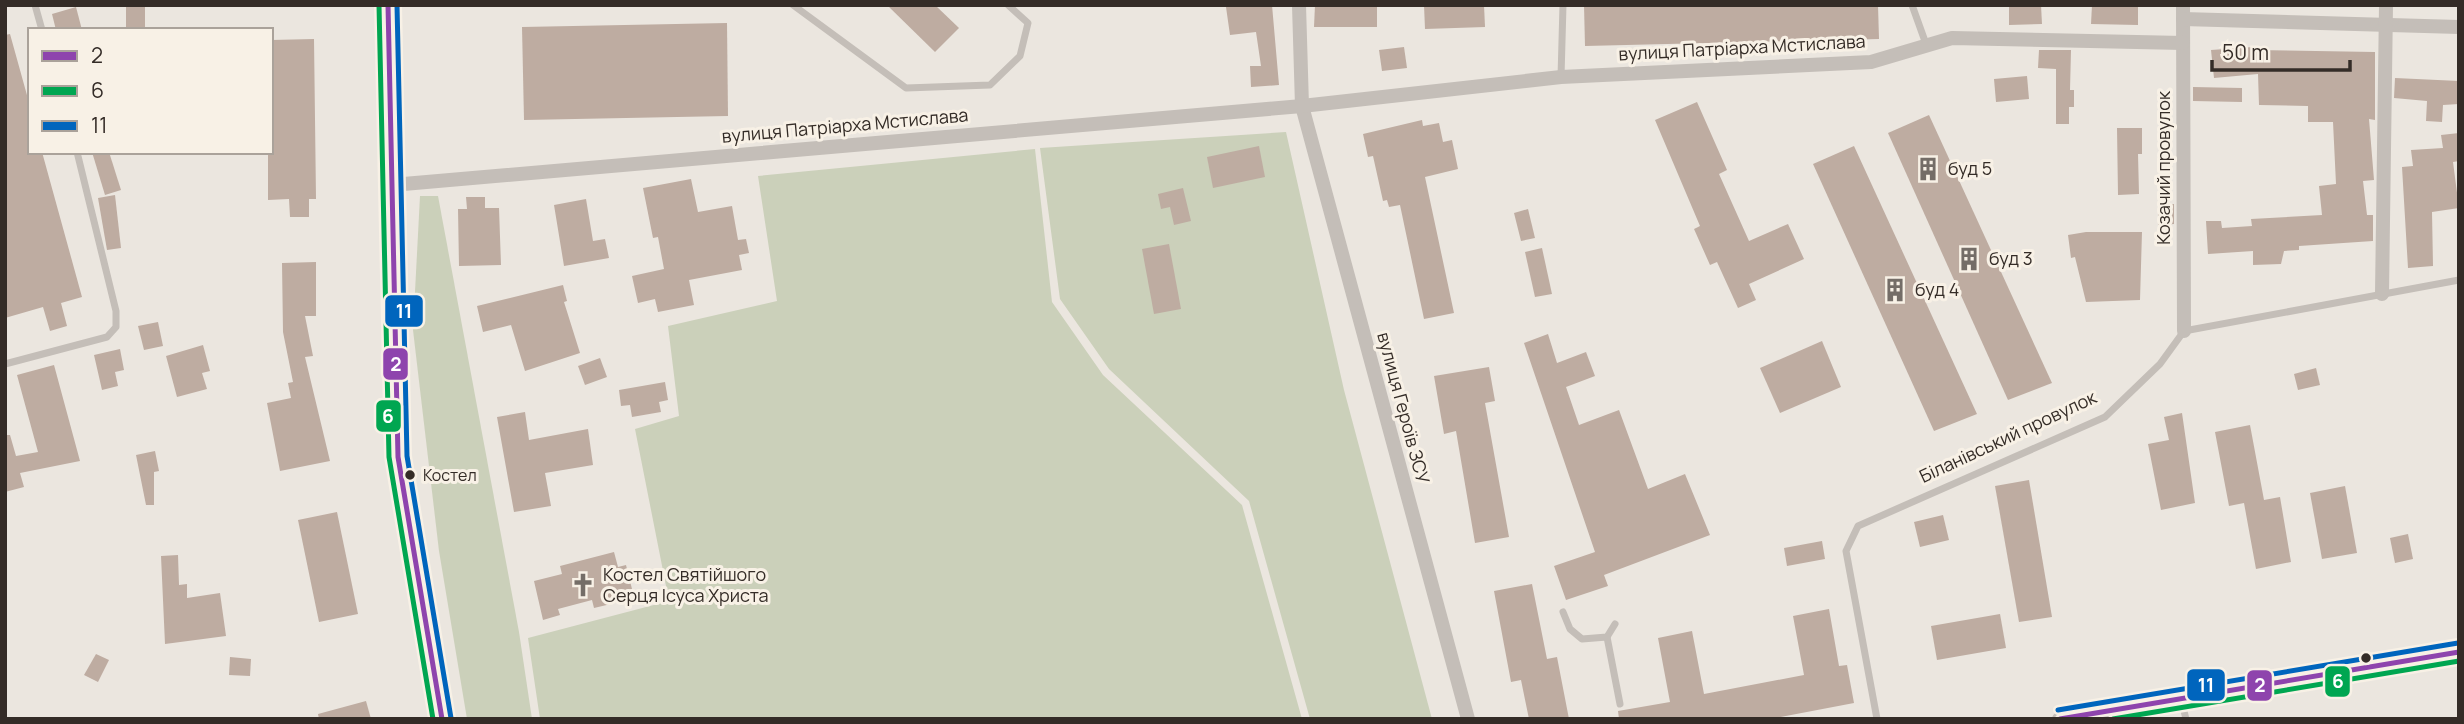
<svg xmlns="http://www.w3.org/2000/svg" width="2464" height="724" font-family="Manrope,sans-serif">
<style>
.green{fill:#cbd0ba}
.building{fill:#beaca1}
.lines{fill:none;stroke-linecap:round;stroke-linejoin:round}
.lane{stroke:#c4beb8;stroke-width:7}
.street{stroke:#c4beb8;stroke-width:14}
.secondary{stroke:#b5afa9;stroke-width:21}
.bus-1-casing{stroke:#f8f1e6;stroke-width:10}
.bus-2-casing{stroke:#f8f1e6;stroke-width:10}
.bus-3-casing{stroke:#f8f1e6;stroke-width:10}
.bus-1{stroke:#8e44ad;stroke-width:5}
.bus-2{stroke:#00a651;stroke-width:5}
.bus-3{stroke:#0065bd;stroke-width:5}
.bus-dot{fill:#342c27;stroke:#f8f1e6;stroke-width:2.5}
.labels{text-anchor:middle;stroke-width:6;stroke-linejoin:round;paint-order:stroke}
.bus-label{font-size:16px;fill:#342c27;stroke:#f8f1e6;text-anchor:start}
.street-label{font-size:18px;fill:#342c27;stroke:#f8f1e6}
.poi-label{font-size:18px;fill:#342c27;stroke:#f8f1e6;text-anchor:start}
.line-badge{stroke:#f8f1e6;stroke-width:2.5}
.badge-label{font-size:19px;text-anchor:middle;font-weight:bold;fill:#fff}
</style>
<rect width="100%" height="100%" fill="#ebe6df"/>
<g class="green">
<path d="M1286 132 1344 390 1432 719H1310L1249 501 1109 369 1060 299 1040 148Z"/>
<path d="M1035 149 1052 302 1103 375 1242 505 1302 719H540L528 638 669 601 635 429 679 416 668 326 777 301 758 176Z"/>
<path d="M420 196H438L519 632 532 719H467L439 551 413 330Z"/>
</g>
<g class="building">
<rect x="126" y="5" width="19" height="25"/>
<path d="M887 5H935L959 28 935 52Z"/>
<path d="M1272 5 1279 85 1251 87 1250 66H1261L1256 32 1230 35 1226 7Z"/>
<path d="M1315 5H1377V27H1314Z"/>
<path d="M1424 5H1484L1485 27 1425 29Z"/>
<path d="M1584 5H1878L1879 39 1585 46Z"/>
<path d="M2009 5H2041L2042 24 2009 25Z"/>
<path d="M2092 5H2138V25L2091 24Z"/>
<path d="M76 7 82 30H56L52 14Z"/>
<path d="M727 23 728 116 524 120 522 27Z"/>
<path d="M10 34 30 106V152H42L82 297 61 303 67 326 50 331 43 307 5 318V35Z"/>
<path d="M314 39 316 199H309V217H290L289 199 268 200V152H271L273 130 271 40Z"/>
<path d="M1404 47 1407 68 1382 71 1379 50Z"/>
<path d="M2253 47V50L2375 52V120L2369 119 2374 180 2363 181 2367 215H2373V241L2299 246V250L2284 251 2281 264 2253 265V251L2208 254 2206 221H2221L2222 228 2252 226 2251 219 2322 215 2319 186 2336 184 2333 122H2308V106L2259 105 2258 74 2214 78 2211 50Z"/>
<path d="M2039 50H2071L2070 90H2074V107H2069V124H2056V69L2038 68Z"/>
<path d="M2027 76 2029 99 1996 102 1994 79Z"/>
<path d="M2395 78 2459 81V104L2443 105 2442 122 2426 121 2427 101 2394 98Z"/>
<path d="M2193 87 2242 88V102L2193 101Z"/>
<path d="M1697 102 1727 170 1719 174 1749 241 1788 224 1804 259 1749 284 1756 300 1738 308 1717 262 1710 265 1694 229 1700 226 1655 120Z"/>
<path d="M1929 115 2052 383 2008 400 1888 133Z"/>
<path d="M1422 120 1423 126 1439 123 1443 142 1452 140 1458 169 1425 177 1454 313 1424 319 1400 205 1389 207 1387 200 1383 201 1373 156 1368 157 1363 134Z"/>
<path d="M2117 128H2142V154H2138L2139 194 2118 195Z"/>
<path d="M2459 133V161L2453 162 2459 208 2432 212 2433 266 2408 268 2402 167 2413 166 2411 150 2443 148 2441 135Z"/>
<path d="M1259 146 1265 177 1213 188 1207 157Z"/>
<path d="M1854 146 1977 414 1934 431 1813 164Z"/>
<path d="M92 152H109L121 190 105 195Z"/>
<path d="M691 179 698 212 732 206 738 240 746 239 749 253 739 255 742 270 689 280 694 305 658 312 655 299 638 303 632 276 664 269 658 237 653 238 643 188Z"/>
<path d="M1183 188 1191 221 1174 225 1170 207 1161 209 1158 194Z"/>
<path d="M115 195 121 248 107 250 98 198Z"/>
<path d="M466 197H485V208H499L501 265 459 266 458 209H467Z"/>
<path d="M586 199 593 241 605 239 609 258 564 266 554 205Z"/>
<path d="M2158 204H2174V224L2158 225Z"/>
<path d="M1528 209 1535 238 1521 241 1514 213Z"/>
<path d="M2086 232H2142L2140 300 2086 302 2075 257 2071 258 2068 235Z"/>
<path d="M1169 244 1181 309 1154 314 1142 249Z"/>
<path d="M1542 248 1552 294 1535 297 1525 252Z"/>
<path d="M316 262V316H305L313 356 305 357 330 461 280 471 267 403 291 398 288 383 293 382 283 332 282 263Z"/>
<path d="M563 285 567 301 564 302 580 353 525 371 511 325 483 332 477 306Z"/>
<path d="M158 322 163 346 144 350 138 326Z"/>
<path d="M1548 334 1557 363 1586 352 1595 376 1566 387 1579 425 1619 410 1648 489 1685 474 1710 535 1604 575 1608 586 1566 600 1554 566 1595 552 1524 343Z"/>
<path d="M1822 341 1841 387 1780 413 1760 368Z"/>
<path d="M203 345 210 371 202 373 207 389 177 397 166 356Z"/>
<path d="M120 349 124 370 115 372 118 386 102 390 94 355Z"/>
<path d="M600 358 607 377 585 385 578 366Z"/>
<path d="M54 365 80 461 20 473 24 487 5 492V435H10L16 456 38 452 17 375Z"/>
<path d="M1489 367 1495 401 1485 403 1509 537 1475 543 1456 431 1444 434 1434 376Z"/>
<path d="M2316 368 2320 385 2298 390 2294 374Z"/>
<path d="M665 382 668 400 659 402 661 412 632 417 630 405 621 406 619 390Z"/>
<path d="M525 412 529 440 588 429 593 465 545 473 551 506 514 512 497 417Z"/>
<path d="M2182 413 2195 503 2161 510 2148 444 2169 440 2164 417Z"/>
<path d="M2250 425 2264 500 2280 497 2291 562 2256 569 2244 503 2229 506 2215 432Z"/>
<path d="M155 451 159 471 154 472V505H146L136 455Z"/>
<path d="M2029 480 2052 617 2019 622 1995 486Z"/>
<path d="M2345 486 2357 553 2322 559 2310 493Z"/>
<path d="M337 512 358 614 319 622 298 520Z"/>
<path d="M1943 515 1949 540 1920 547 1914 522Z"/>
<path d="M2408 534 2413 559 2395 563 2390 538Z"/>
<path d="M1822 541 1825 559 1787 566 1784 548Z"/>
<path d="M614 552 618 567 626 565 632 589 616 593 618 599 615 603 594 608 592 600 558 609 560 615 543 620 534 581 562 574 560 566Z"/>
<path d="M178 555 179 585 187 584V598L220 593 226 636 165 644 161 556Z"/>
<path d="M1532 584 1547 659 1557 657 1569 719H1529L1521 680 1511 682 1494 591Z"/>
<path d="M1829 609 1839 666 1847 665 1854 703 1770 719H1619L1618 711 1670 702 1658 638 1692 631 1704 694 1804 675 1793 616Z"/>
<path d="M2000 614 2006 648 1937 660 1931 626Z"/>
<path d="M96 654 109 660 98 682 84 675Z"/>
<path d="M230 657 251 659 250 676 229 675Z"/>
<path d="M366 701 371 719H319L318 714Z"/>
</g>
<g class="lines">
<g class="lane">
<path d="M35 5 42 30"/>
<path d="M793 5 906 88 990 85 1020 56 1028 23 1008 5"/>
<path d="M1912 5 1926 44"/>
<path d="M1561 77 1563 5"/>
<path d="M5 364 107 337 116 327V311L77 152"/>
<path d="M1563 612 1570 629 1582 639 1607 637 1615 624"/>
<path d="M1607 637 1620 704"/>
<path d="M2181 699 2186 719"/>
<path d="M1877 719 1846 551 1858 526 2105 417 2160 364 2184 331 2459 280"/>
</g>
<g class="street">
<path d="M1299 5 1302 106 1468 719"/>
<path d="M2183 5 2184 331"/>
<path d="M2183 19 2459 27"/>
<path d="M392 185 1302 106 1561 77 1871 62 1952 38 2183 43"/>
<path d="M2382 294 2386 5"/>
<path d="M2059 719 2459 652"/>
</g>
<path class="secondary" d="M388 5 398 457 442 719"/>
<g class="bus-1-casing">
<g id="bus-1">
<path d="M388 5 398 457 442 719"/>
<path d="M2060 719 2459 652"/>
</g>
</g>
<g class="bus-2-casing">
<g id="bus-2">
<path d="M379 5 389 457 433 719"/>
<path d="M2113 719 2459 661"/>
</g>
</g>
<g class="bus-3-casing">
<g id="bus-3">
<path d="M397 5 407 456 451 718"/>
<path d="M2058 710 2458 643"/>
</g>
</g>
<use href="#bus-1" class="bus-1"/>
<use href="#bus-2" class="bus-2"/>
<use href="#bus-3" class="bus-3"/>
</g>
<defs>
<g id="building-bare" transform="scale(1.89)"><path d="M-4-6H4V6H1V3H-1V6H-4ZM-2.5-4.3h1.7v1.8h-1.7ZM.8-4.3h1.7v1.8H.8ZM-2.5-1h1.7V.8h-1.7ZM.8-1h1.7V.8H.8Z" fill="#746d67" stroke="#f8f1e6" stroke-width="2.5" paint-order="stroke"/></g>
<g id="church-bare" transform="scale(1.89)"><path d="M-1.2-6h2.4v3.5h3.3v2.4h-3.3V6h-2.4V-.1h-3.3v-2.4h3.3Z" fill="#746d67" stroke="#f8f1e6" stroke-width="2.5" paint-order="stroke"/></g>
</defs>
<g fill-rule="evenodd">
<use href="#building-bare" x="1928" y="169"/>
<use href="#building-bare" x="1969" y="259"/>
<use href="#building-bare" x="1895" y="290"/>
<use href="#church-bare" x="583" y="585"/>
</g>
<g class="bus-dot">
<circle cx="410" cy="475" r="6"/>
<circle cx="2366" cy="658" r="6"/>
</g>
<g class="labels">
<g class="bus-label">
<text x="423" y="481">Костел</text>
</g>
<g class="street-label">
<text transform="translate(1742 48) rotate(-3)" y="6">вулиця Патріарха Мстислава</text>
<text transform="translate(845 126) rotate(-5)" y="6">вулиця Патріарха Мстислава</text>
<text transform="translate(2164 168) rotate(-90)" y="6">Козачий провулок</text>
<text transform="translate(1403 408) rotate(75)" y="6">вулиця Героїв ЗСУ</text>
<text transform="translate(2008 437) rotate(-25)" y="6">Біланівський провулок</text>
</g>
<g class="poi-label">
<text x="1948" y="175">буд 5</text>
<text x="1989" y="265">буд 3</text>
<text x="1915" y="296">буд 4</text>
<text x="603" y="581">Костел Святійшого<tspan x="603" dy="21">Серця Ісуса Христа</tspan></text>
</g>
</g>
<g class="line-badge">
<rect x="384" y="294" width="40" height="34" rx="7" fill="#0065bd"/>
<rect x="382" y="347" width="27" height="34" rx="7" fill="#8e44ad"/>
<rect x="375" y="399" width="27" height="34" rx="7" fill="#00a651"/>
<rect x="2324" y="665" width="27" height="33" rx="7" fill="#00a651"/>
<rect x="2186" y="668" width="40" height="34" rx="7" fill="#0065bd"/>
<rect x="2246" y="669" width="27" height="33" rx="7" fill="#8e44ad"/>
</g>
<g class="badge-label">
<text x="404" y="318">11</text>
<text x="396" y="371">2</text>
<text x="388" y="423">6</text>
<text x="2338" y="688">6</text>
<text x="2206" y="692">11</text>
<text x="2260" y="692">2</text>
</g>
<rect width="2464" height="724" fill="none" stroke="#342c27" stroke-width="14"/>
<rect x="28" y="28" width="245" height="126" fill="#f8f1e6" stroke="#aaa29a" stroke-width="2"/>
<rect x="42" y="51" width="35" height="10" fill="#8e44ad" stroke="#aaa29a" stroke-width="2"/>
<text x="91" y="63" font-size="21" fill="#342c27">2</text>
<rect x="42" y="86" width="35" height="10" fill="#00a651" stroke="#aaa29a" stroke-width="2"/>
<text x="91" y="98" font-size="21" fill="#342c27">6</text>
<rect x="42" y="121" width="35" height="10" fill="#0065bd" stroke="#aaa29a" stroke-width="2"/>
<text x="91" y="133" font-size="21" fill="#342c27">11</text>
<path d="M2212 60v10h138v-10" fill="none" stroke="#342c27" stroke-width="3.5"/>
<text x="2222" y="60" font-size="21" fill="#342c27" stroke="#f8f1e6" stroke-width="5" paint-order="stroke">50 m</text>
</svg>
